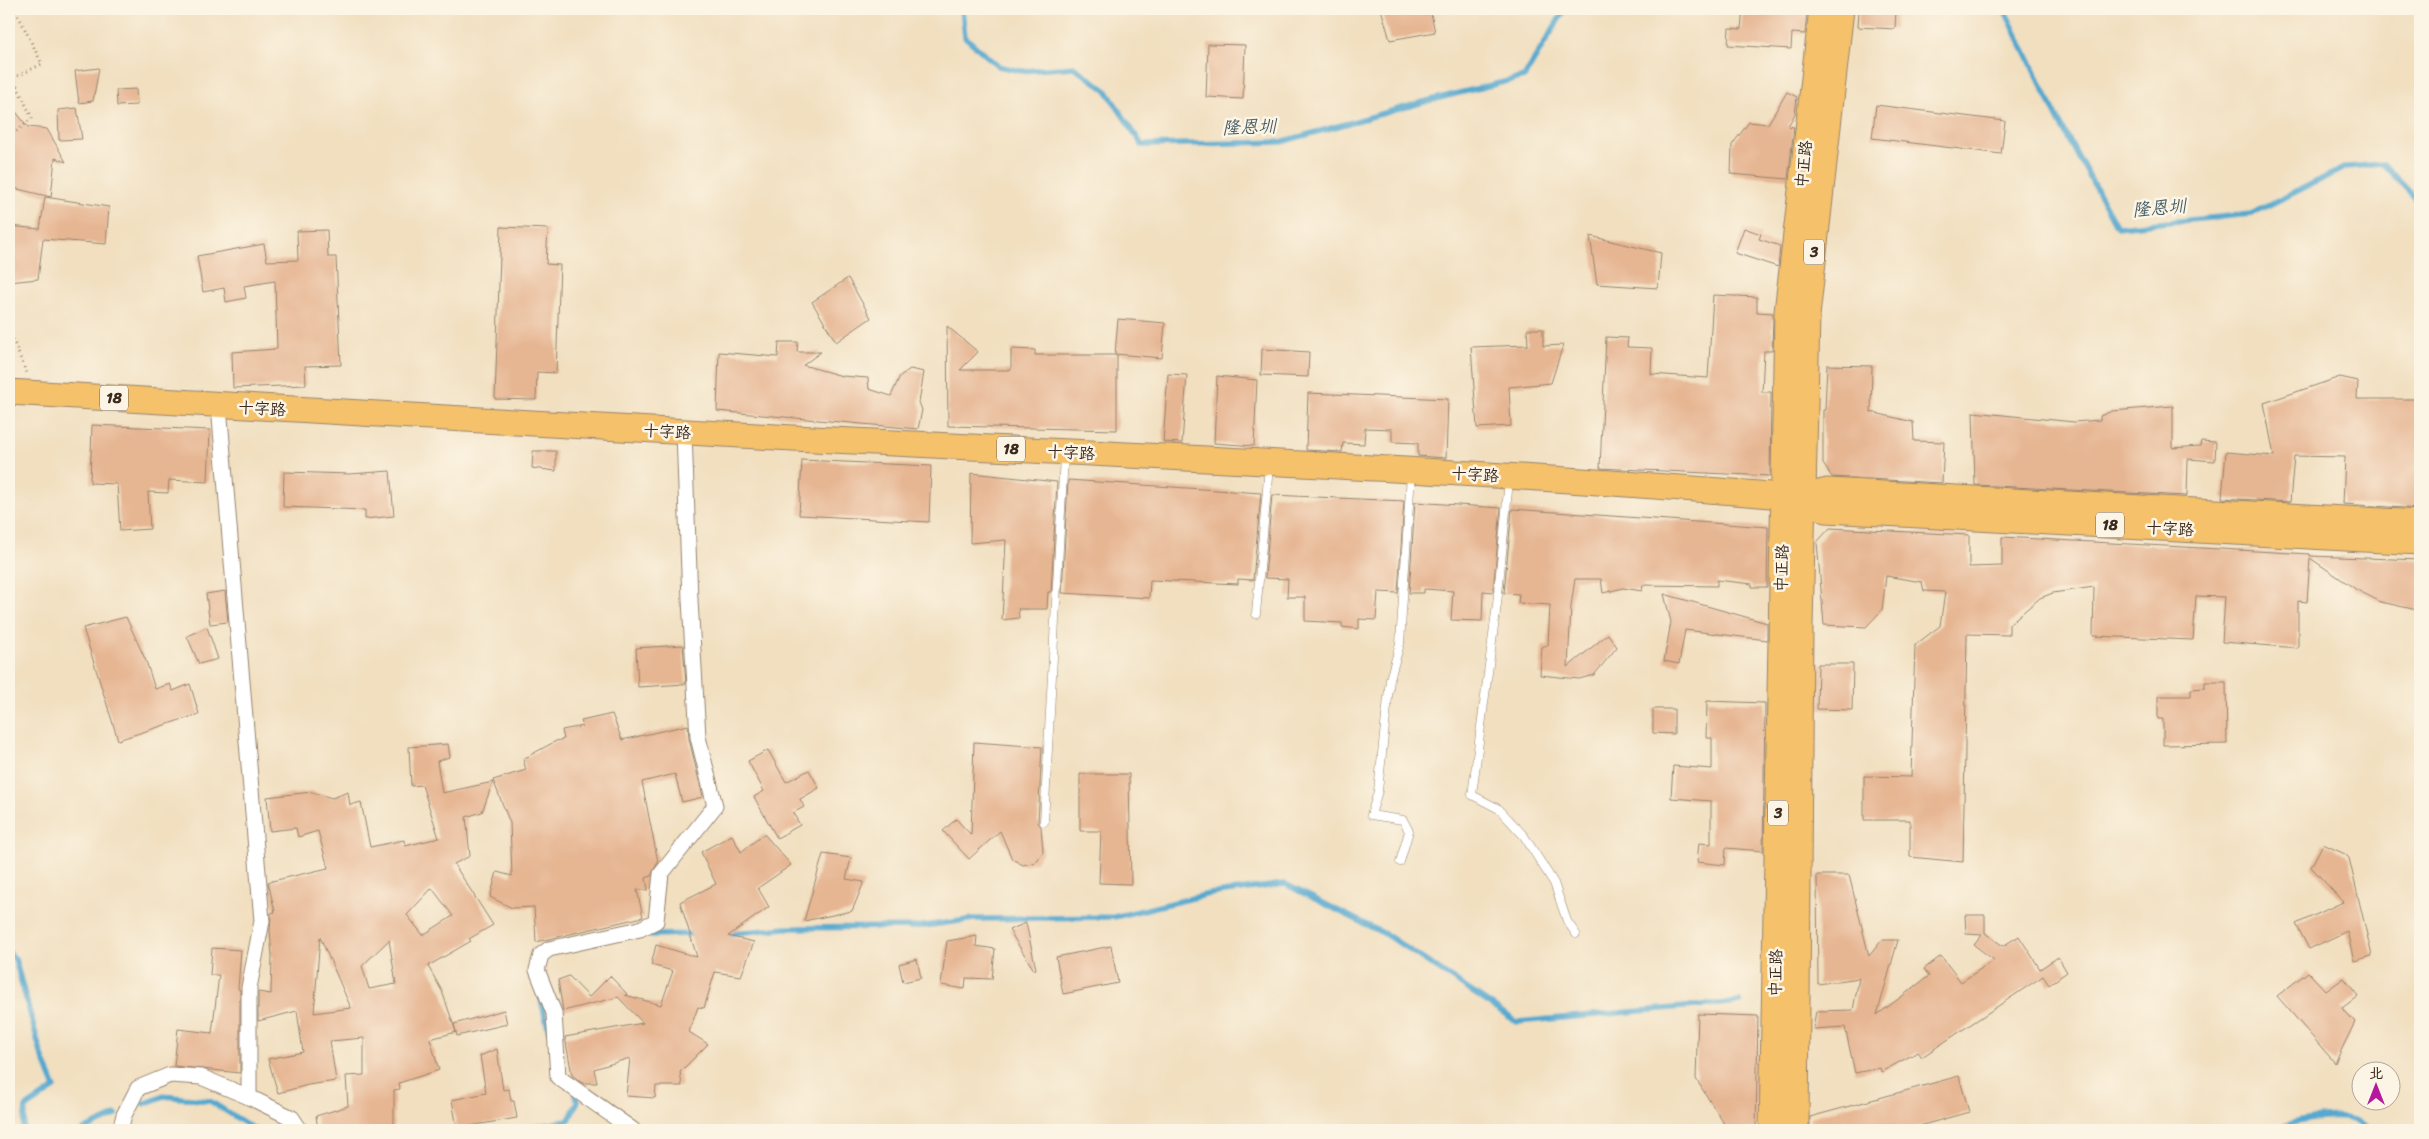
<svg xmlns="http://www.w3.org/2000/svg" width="2429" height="1139" font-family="Sriracha,'LXGW WenKai TC',sans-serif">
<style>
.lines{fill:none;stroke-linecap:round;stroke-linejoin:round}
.stream{stroke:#54a8cf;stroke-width:5.5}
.building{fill:#e6b592;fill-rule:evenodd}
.lane-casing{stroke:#96846f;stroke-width:9}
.street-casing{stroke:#96846f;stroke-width:17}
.primary-casing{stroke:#96846f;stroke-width:27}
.path{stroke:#96846f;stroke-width:3;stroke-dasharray:1 4;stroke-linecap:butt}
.lane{stroke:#fff;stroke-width:8}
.street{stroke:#fff;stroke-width:15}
.primary{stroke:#f5c16b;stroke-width:25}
.labels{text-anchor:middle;stroke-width:5;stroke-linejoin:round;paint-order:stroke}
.shield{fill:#fcf5e5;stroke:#75675a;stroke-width:1}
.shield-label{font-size:15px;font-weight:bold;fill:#3b2a1e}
.street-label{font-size:16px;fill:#3b2a1e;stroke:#fcf5e5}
.water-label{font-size:18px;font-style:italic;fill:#455c65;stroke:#fcf5e5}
</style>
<rect width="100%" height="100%" fill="#fcf5e5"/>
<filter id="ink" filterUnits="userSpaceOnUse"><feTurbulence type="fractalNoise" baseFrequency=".02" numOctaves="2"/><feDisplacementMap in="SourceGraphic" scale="10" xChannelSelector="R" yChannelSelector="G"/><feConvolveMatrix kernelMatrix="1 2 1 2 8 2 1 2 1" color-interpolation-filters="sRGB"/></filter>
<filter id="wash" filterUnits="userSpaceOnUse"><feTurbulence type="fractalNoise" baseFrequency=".0096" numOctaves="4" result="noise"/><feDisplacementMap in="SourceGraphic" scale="20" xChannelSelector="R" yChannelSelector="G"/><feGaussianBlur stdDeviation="1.12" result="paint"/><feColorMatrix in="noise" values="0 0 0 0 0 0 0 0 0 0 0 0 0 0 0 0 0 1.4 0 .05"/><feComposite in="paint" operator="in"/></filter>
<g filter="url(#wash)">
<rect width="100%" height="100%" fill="#f1dfc0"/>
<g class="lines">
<g class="stream">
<path d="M962 9 965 37 998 66 1021 71 1074 67 1106 90 1142 145 1281 142 1431 100 1524 77 1565 9"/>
<path d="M2004 9 2063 129 2117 227 2251 214 2346 167 2383 164 2420 203"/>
<path d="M724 934 786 928 917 927 974 919 1114 917 1209 894 1285 884 1387 935 1517 1022 1740 1002"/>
<path d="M651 935 697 934"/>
<path d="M9 952 15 959 41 1053 55 1088 26 1107 23 1130"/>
<path d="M540 996 549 1031"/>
<path d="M144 1104 164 1096 210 1101 256 1130"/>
<path d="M83 1130 116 1115"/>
<path d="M521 1130 569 1120 578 1101 575 1095"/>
<path d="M2276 1130C2291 1120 2339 1113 2356 1121 2360 1124 2365 1127 2369 1130"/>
</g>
</g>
<g id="blocks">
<g class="building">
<path d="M1381 9H1430L1435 32 1390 40Z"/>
<path d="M1743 9H1807L1805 34 1792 33 1791 49 1728 45 1729 28 1741 29Z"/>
<path d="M1859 9H1896L1895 29 1858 27Z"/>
<path d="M1208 44 1245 45 1243 99 1206 97Z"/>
<path d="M99 68 93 101 79 103 75 71Z"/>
<path d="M136 89 137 105 117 106 116 90Z"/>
<path d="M1787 92 1797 97 1795 114 1788 126 1794 127 1788 179 1731 174 1732 145 1749 122 1768 124Z"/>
<path d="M1876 105 2005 121 2001 154 1872 138Z"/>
<path d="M77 108 82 139 59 140 58 110Z"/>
<path d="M16 112 28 127 47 129 66 162 55 158 51 197 9 187V157Z"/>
<path d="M45 197 109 207 106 244 43 239 38 279 9 282V226L40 229Z"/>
<path d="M501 227 548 229 546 264 560 265 556 373 537 372 536 400 495 399Z"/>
<path d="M1744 228 1761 234 1759 239 1780 246 1778 267 1735 253Z"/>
<path d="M327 230 328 257H336L341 365 305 366 306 385 233 388 232 352 277 349 275 281 244 286 246 298 226 302 224 288 203 292 197 256 264 244 267 261 298 260 297 231Z"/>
<path d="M1590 236 1661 253 1658 288 1597 284Z"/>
<path d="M848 278 871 318 836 342 812 302Z"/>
<path d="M1713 295 1757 297V312L1773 313 1772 351H1764L1762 392H1771L1770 476 1600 468 1606 337 1628 338 1627 347 1652 348 1651 374 1708 378Z"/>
<path d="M1118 319 1165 323 1162 358 1115 354Z"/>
<path d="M947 326 978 352 960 370H1011V349L1035 350V355H1117V430L948 426Z"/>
<path d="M1527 329H1543V346L1563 345 1551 383 1509 387 1511 426 1477 428 1471 347 1528 345Z"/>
<path d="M779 342H798L797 352H821L803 365 842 376 868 378 869 389 891 396 900 376 910 369 924 372 919 402 922 410 918 429 717 411 719 352 778 357Z"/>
<path d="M1262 349 1309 352 1308 377 1261 375Z"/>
<path d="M1827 365 1872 366 1871 412 1913 422 1914 441 1944 442 1942 483 1832 477 1823 464V410H1825Z"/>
<path d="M1168 374 1187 375 1182 443 1163 442Z"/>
<path d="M1217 376 1257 380 1254 446 1214 443Z"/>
<path d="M2340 377 2358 381 2357 399H2420V509L2343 504 2345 457 2294 456 2290 502 2222 498 2226 452 2274 456 2264 403Z"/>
<path d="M1308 393 1448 399 1446 458 1418 456V443L1392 442V429L1365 428 1364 444 1343 443 1342 452 1306 450Z"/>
<path d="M2173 406V448L2200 446 2201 441 2216 442 2215 461 2188 459 2187 496 1975 485 1973 412 2074 422 2100 420V416L2112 411Z"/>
<path d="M92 425 210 430 208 482 169 480 168 493 148 492 150 529 120 531 117 484 90 483Z"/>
<path d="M533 451H556V471L532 468Z"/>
<path d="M802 460 931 466 929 522 799 515Z"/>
<path d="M390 471 394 516 365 519V510L283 507 284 472 350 474Z"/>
<path d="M971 473 1057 482 1051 592H1048L1047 609H1018L1019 618 1002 620 1006 540 970 543Z"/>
<path d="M1068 480 1261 493 1253 580 1238 579V584L1150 580 1149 598 1062 593Z"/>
<path d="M1272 495 1404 501 1398 593 1378 592 1376 620 1359 619V629L1342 627V623L1305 621V597H1287L1288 579 1265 578Z"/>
<path d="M1415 502 1501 508 1493 592 1483 591 1482 621 1451 620 1453 591 1424 589V593H1409Z"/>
<path d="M1512 509 1768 527 1767 587H1752V584L1717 580V586L1643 585 1642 591 1623 588 1603 593 1601 579H1575L1571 606 1568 667 1608 634 1617 647 1594 675 1579 679 1540 675 1542 647 1548 645 1550 605 1518 603 1519 594 1504 593Z"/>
<path d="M1830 528 1969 535V567L2002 566V537L2310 554V556L2420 560V601H2416L2417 610 2381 602 2357 590 2310 558 2307 602 2298 601V648L2222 642 2225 597 2196 596 2193 640 2093 636 2094 587 2053 593 2040 598 2009 624V635L1967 634 1963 862 1910 857V820H1864V776L1911 777 1915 645 1940 626 1945 592 1924 591 1922 582 1886 576 1882 610 1866 627 1824 625 1817 542Z"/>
<path d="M225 591 228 622 210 624 206 594Z"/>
<path d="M1664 594 1767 623V640L1685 630 1679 664 1664 661 1671 622Z"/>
<path d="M126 617 146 661 155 689 170 684 173 691 190 684 199 714 118 740 83 628Z"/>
<path d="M207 627 218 659 199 664 187 636Z"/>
<path d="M683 645 686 684 638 687 636 648Z"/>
<path d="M1818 664H1853L1852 710 1817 709Z"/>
<path d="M2205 682H2226L2227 744 2163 745V719H2158V696H2191V689L2205 688Z"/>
<path d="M1707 701 1765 703 1763 851 1726 848 1725 865 1697 862 1699 843 1711 844V801L1671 798 1673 766 1712 769V738H1706Z"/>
<path d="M1653 709H1674V734L1653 733Z"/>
<path d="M612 714 622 740 688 725 689 739 703 797 682 802 675 774 642 782 658 862 651 876 646 878 648 890H637L643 917 536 942 534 907 512 908 490 897 497 872 512 876 510 823 493 780 526 770 523 759 556 741 564 739 562 730 583 726 581 721Z"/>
<path d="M974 742 1042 747 1038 822 1041 827 1043 852 1036 862 1023 865 1012 859 1000 831 969 859 943 831 956 819 971 835Z"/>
<path d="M448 744 450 757 437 761 442 793 493 782 482 812 466 817 470 856 454 864 493 925 469 939 471 941 428 966 442 991 456 1032 454 1024 504 1010 507 1024 457 1036 456 1032 430 1039 439 1070 399 1083 400 1089 394 1090V1130H318L316 1116 348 1106 346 1076 364 1075V1038L330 1041 336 1081 308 1085 278 1093 268 1059 303 1052 297 1011 258 1021V992L271 994 272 957 270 931 271 913 275 912 268 882 328 868 318 831 298 837 296 828 270 831 267 797 312 792 332 798 348 792 350 805 361 802 370 847 404 840 405 846 439 838 422 785 411 786 409 747ZM432 888 453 916 423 935 407 915ZM320 937 351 1008 314 1013ZM389 940 396 984 369 989 362 966Z"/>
<path d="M768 750 786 782 809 770 819 788 800 799 804 807 793 813 800 825 777 838 754 797 764 791 748 761Z"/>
<path d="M1080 774H1129L1131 884 1099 883 1101 831H1080Z"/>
<path d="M764 834 791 865 758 888 769 907 728 936 754 942 741 976 715 972 704 1008 698 1007 689 1032 708 1044 680 1072 682 1086H656L655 1098 626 1096 630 1058 594 1069 597 1083H582L572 1075 565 1037 643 1023 618 997 563 1011 558 980 569 976 589 997 610 976 628 995H625L661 1005 673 971 651 965 656 945 697 957 680 902 716 884 701 852 732 835 741 852Z"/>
<path d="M2323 844 2345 854 2349 858 2372 956 2354 961 2347 931 2309 949 2296 924 2343 902 2311 867Z"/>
<path d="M823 854 851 858 846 879 864 882 852 911 804 921Z"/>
<path d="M1817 875H1849L1869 956 1882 940H1898L1877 1015 1929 976 1924 969 1941 956 1961 982 1994 960 1974 945 1982 935 1966 934 1965 915H1985V933L2003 946 2019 936 2040 969 2058 957 2067 972 2049 985 2043 976 1922 1057 1918 1052 1881 1072 1880 1068 1855 1073 1845 1027 1813 1029 1816 1011 1853 1010 1859 978 1818 984Z"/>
<path d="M1026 923 1036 969 1034 970 1009 930Z"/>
<path d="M977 936 976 946 995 949 992 979 966 978 965 989 941 985 947 941Z"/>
<path d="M1111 946 1118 983 1063 994 1056 957Z"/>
<path d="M212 948 241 950 238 989 240 990V1073L174 1066 178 1029 212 1033 219 975H210Z"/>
<path d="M917 959 921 978 903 982 899 964Z"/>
<path d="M2308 972 2326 991 2344 978 2358 996 2342 1008 2355 1022 2335 1063 2277 996Z"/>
<path d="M1698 1014 1758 1016 1756 1130H1726L1723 1122 1696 1079Z"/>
<path d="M497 1049 503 1090 509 1089 511 1101H514L517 1118 457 1128 452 1100 486 1093 480 1056Z"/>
<path d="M1959 1076 1969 1112 1905 1130H1810V1117Z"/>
</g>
</g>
</g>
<g filter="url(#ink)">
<use href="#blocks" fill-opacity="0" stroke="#96846f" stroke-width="1"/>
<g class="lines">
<g class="lane-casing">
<g id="lane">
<path d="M1509 480 1497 604 1472 795 1499 809 1524 836 1554 883 1567 921 1576 934"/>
<path d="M1256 614 1269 466"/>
<path d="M1044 822 1064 456"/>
<path d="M1400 862 1409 831 1403 820 1371 815 1378 791 1390 679 1400 644 1411 474"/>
</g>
</g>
<g class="street-casing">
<g id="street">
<path d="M249 1097 292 1118 300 1130"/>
<path d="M120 1130 124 1115 138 1088 170 1075 201 1077 249 1097V988L262 921 219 406"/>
<path d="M633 1130 558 1077 554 1013 537 970 541 955 549 949 640 929 656 921 661 874 715 806 698 737 690 600 684 432"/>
</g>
</g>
<g class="primary-casing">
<g id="primary">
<path d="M9 392C270 407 532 424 793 438 1124 455 1454 469 1783 496L1802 497 1828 491 2420 523"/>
<path d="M1802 497 1826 510 2420 542"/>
<path d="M1772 1130 1787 312 1822 9"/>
<path d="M1796 1130 1800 628 1807 316 1841 9"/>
</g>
</g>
<g class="path">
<path d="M9 138 32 118 13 78 42 64 15 9"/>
<path d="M9 330 27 374"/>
</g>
<use href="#lane" class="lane"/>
<use href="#street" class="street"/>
<use href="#primary" class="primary"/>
</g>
</g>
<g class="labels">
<g class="shield">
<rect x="1804" y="239.5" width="20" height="25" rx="4"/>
<rect x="100" y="385.5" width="28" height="25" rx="4"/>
<rect x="997" y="436.5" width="28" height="25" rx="4"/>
<rect x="2096" y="512.5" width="28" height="25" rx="4"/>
<rect x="1768" y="800.5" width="20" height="25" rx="4"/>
</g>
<g class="shield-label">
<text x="1814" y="257">3</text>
<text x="114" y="403">18</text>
<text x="1011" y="454">18</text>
<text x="2110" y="530">18</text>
<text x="1778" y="818">3</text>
</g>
<g class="street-label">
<text transform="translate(1803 164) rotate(-84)" y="6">中正路</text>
<text transform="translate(262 408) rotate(3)" y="6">十字路</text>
<text transform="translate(667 431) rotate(3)" y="6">十字路</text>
<text transform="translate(1071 452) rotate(3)" y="6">十字路</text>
<text transform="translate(1475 474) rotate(3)" y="6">十字路</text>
<text transform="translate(2170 528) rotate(3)" y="6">十字路</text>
<text transform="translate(1781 568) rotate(-88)" y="6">中正路</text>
<text transform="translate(1775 973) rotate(-89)" y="6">中正路</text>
</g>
<g class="water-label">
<text transform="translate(1249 127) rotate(-2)" y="6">隆恩圳</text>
<text transform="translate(2159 208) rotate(-5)" y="6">隆恩圳</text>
</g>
</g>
<rect width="2429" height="1139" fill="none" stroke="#fcf5e5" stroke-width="30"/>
<g transform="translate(2376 1086)"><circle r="24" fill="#fcf5e5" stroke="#afa495"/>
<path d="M0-4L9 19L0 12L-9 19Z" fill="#b5179e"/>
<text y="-8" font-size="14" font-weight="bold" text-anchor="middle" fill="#3b2a1e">北</text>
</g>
</svg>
